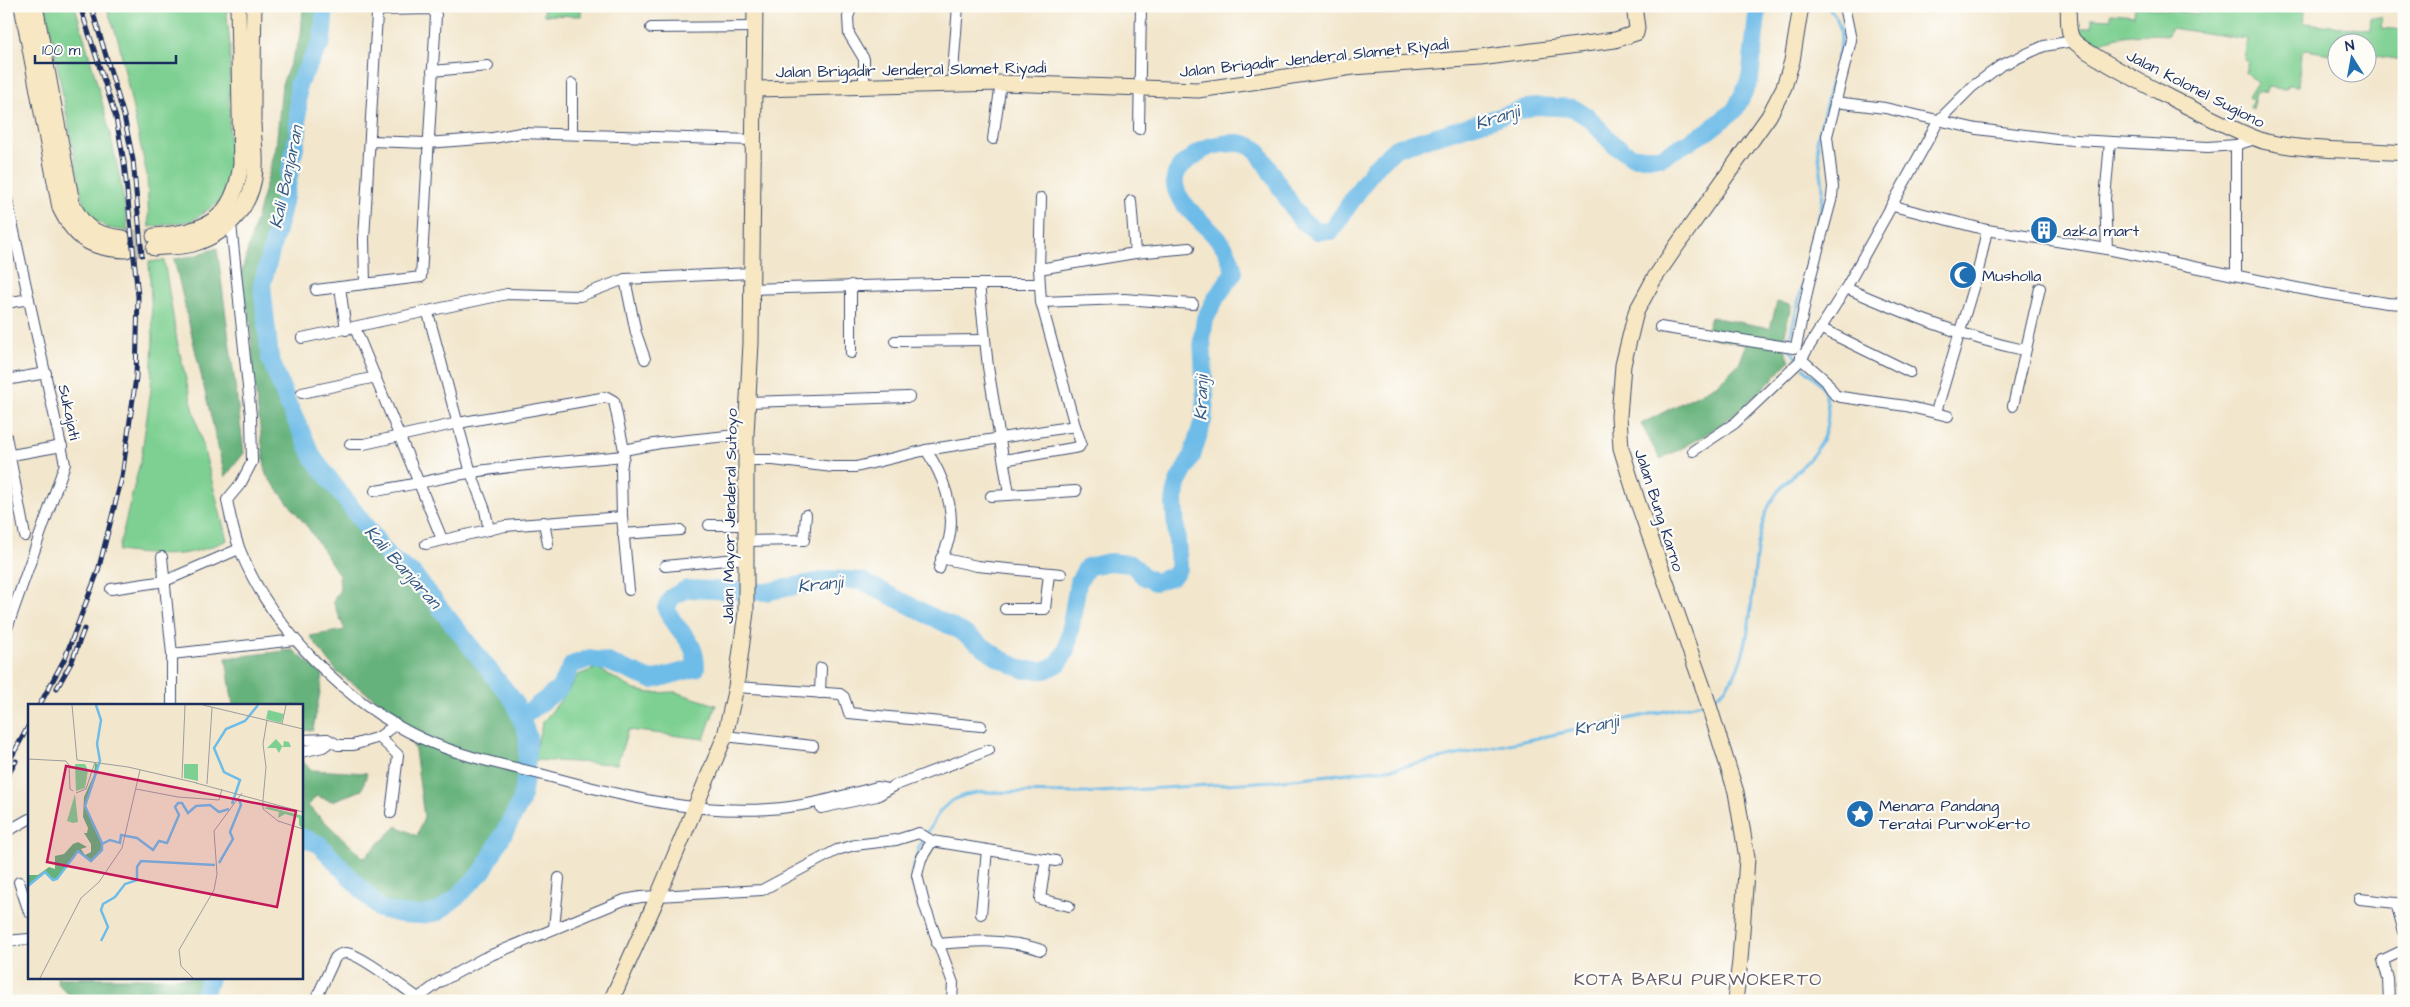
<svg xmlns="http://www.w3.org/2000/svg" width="2410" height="1007" font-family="'Architects Daughter',sans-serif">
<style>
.green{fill:#7ed092;stroke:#4c8078}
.forest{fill:#66b27c;stroke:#40706d}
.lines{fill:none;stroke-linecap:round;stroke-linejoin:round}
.stream{stroke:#6ebce8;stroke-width:3}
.river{stroke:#6ebce8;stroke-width:18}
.secondary-tunnel{stroke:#c7c1b6;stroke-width:15;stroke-dasharray:15 8;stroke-linecap:butt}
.street-casing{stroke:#3b4a6e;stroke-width:12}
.secondary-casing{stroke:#3b4a6e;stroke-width:17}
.street{stroke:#fff;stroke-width:10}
.secondary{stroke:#f7e8c3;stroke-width:15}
.rail-casing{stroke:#1b2f5e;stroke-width:5}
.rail{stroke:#fdfcf7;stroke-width:3;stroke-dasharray:9;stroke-linecap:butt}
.labels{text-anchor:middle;stroke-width:4.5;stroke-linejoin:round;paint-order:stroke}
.street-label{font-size:16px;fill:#1b2f5e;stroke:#fdfcf7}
.poi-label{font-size:16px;fill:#1b2f5e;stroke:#fdfcf7;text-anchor:start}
.water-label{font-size:18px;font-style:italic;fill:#345987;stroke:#fdfcf7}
.neighbourhood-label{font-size:18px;letter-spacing:1px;fill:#675d6a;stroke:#fdfcf7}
.inset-river{fill:none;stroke:#6ebce8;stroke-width:2.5}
.inset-road{fill:none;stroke:#9c9da0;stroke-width:1}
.view{fill:#c2185b;fill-opacity:0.15;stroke:#c2185b;stroke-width:2.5}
.inset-edge{fill:none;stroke:#1b2f5e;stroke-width:2.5}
</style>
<rect width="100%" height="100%" fill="#fdfcf7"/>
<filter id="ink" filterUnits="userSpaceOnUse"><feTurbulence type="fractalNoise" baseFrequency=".02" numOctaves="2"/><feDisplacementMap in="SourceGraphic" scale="10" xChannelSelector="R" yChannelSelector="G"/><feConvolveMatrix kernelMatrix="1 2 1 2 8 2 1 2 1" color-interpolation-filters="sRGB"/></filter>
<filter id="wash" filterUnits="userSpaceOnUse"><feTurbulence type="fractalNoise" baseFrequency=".0096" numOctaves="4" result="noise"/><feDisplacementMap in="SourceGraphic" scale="20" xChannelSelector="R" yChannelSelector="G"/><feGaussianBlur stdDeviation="1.12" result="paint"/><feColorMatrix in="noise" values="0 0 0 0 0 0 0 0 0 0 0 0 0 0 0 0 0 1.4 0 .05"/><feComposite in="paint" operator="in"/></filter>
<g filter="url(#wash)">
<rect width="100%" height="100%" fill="#f2e6cc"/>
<g class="green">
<path d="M46 6H75C96 80 119 154 128 231L107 228 85 212Z"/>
<path d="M106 6H226L230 46 229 180 223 199 192 221 149 227 147 175 118 39Z"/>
<path d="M544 6H581V16L544 15Z"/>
<path d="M2135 6 2198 14 2199 6 2234 9 2235 6 2305 12 2304 23 2370 30 2371 17 2382 18 2381 28 2404 30V60L2368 55V42H2338L2337 51 2331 50 2330 54 2305 50 2301 53 2298 86 2287 85 2286 89 2267 87V92L2256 93 2252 109 2249 107 2253 101 2249 98 2258 83 2245 72 2248 62 2244 60 2247 39 2170 28 2168 35C2144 33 2121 34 2098 43L2095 55 2074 30 2092 26 2091 18 2111 19V13L2134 15Z"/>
<path d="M164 260 177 341 188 388 227 540C187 559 160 556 118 551L141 459 151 389 153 337 149 262Z"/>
<path d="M597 668 635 690 651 693 675 692 716 705 704 739 628 730 617 764 532 760 543 722 568 691 578 675Z"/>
</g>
<g class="forest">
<path d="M303 6H325L322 41 298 84V132L282 211 262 285 270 358 288 404 314 459 390 558 414 575 514 701 528 736 526 773 521 803 483 871 457 897 438 912 420 915 401 914 380 909 319 844 301 837V756L304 763 312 770 367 773 362 790 332 801 316 796 308 806 364 858 397 826 417 836 424 817 415 750 408 735 390 709 338 673 310 636 345 630 333 602 340 589 339 575 309 529 266 475 252 364 251 324 240 278 276 148 282 84 301 36Z"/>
<path d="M217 248 244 453 225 477 174 259 193 256Z"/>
<path d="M1777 302 1791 305C1788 322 1779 345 1790 360 1752 404 1713 435 1660 459L1641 424 1718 384 1740 362 1746 345 1705 336 1711 317 1770 328Z"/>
<path d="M293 650 323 675 313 730 301 731V706H233L226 658Z"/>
<path d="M57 978H210L202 1001H75L58 984Z"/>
</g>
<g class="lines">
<g class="stream">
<path d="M1797 359 1790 349 1789 341 1822 204 1823 187 1817 141 1841 43C1841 28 1839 17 1827 6"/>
<path d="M1711 699C1756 676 1750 587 1758 544 1761 529 1765 510 1774 497 1789 474 1817 460 1825 432 1830 417 1829 397 1820 384 1816 378 1809 373 1804 368"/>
<path d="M917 896 912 881V871L919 847 940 811 951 801 965 795 983 792 1084 793 1273 781 1396 768 1703 703"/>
</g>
<g class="river">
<path d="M521 718 559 689 572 665 588 659 608 662 652 680 696 668C696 636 676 634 666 608L672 597 687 589 766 592 831 579 862 581 962 632 1001 659 1024 670H1045L1059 663 1067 649 1078 583 1087 567 1109 562 1132 564 1143 576 1155 582 1173 576 1179 567 1174 503 1177 484 1192 456 1203 420 1205 398 1202 338 1205 319 1216 298 1234 272C1231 260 1228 251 1220 241 1204 221 1151 188 1187 161 1198 153 1204 147 1217 145 1233 142 1244 141 1257 150L1300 219 1316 231H1331L1374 168 1396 148 1535 106 1573 108 1589 118 1613 144 1633 157H1662L1708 131 1735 110 1750 80 1758 6"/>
<path d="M301 837 319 844 380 909 401 914 420 915 438 912 457 897 483 871 521 802 526 773 528 736 514 701 414 575 390 558 314 459 288 404 270 358 262 285 282 211 298 132V84L322 41 325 6"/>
<path d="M202 1001 210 978"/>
</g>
</g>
</g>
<g filter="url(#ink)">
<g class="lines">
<g class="secondary-tunnel">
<path d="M123 238 154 236"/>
<path d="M126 250 154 248"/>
</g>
<g class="street-casing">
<g id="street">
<path d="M852 6 848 17 849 34 864 59V87"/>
<path d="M651 28 755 27"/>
<path d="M432 71 488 66"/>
<path d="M952 84 958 6"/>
<path d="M1835 102 1885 108 1977 129 2057 139 2208 147 2236 145 2255 139"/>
<path d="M1139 129 1141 6"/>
<path d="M572 134V84"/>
<path d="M993 139 1001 83"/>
<path d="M370 141 427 143 493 138 520 133 754 140"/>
<path d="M6 195 65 464 6 631"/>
<path d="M1131 201 1135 253"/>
<path d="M1893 206 1987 230 2107 249 2321 293 2387 303 2404 304"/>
<path d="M231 224 251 416 252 462 241 483 227 500C230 516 234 534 240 550 270 627 347 704 423 739 464 758 511 766 555 778 624 797 697 814 769 809 806 807 841 796 877 787L887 789"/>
<path d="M2107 249 2105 199 2110 142"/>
<path d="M1039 269 1135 253 1189 248"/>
<path d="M2236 274V145"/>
<path d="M625 279 636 333 645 359"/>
<path d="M979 284 988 367 1009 494"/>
<path d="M1846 288C1904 313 1962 337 2024 350"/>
<path d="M750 289 937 284H1039"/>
<path d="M316 290 340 287"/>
<path d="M1041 302 1124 299 1193 304"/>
<path d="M6 303 29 299"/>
<path d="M428 313 471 473 485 510 489 530"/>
<path d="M1660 327 1793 348 1796 347 1809 283 1832 197 1833 187 1827 136 1851 40 1844 6"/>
<path d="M355 328 442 539"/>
<path d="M1820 328 1910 372"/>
<path d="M346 330 340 287 421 277 436 15 432 9 381 10 377 14 364 239 365 283"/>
<path d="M302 338 507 294 580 296 625 279 751 273"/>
<path d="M895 341 985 340"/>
<path d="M851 353V285"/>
<path d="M1801 355V359L1826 381 1835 395 1841 397 1906 406 1948 416"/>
<path d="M6 380 46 373"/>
<path d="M302 393 376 377"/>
<path d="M749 402 909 397"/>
<path d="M2013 406 2040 288"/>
<path d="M1936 412 1978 271 1987 230"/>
<path d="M6 436 25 536"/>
<path d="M350 444H364L458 423 607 397 614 401 624 450"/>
<path d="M926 450C943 475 956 509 949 539 946 549 941 558 939 569"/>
<path d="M1693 451 1735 423 1800 361 1846 288 1939 120 1972 87 2000 66 2044 46 2073 41"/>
<path d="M6 456 62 446"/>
<path d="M747 460H773L833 467H856L926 450 1075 426 1041 302 1039 269 1041 198"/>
<path d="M1004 460 1079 447 1081 443 1075 426"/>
<path d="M375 491C408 486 440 478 473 472 523 464 574 461 624 456"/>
<path d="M991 496 1076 491"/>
<path d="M544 522 548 544"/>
<path d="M709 525H746"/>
<path d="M623 534 680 530"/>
<path d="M746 541 804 540 806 515"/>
<path d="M426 544 505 526 622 517"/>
<path d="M162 557 172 654V706"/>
<path d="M941 558 977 566 1061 574"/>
<path d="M665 566 746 558"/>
<path d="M111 589 165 581 239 549"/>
<path d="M629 590 622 517 621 470 624 450 660 443 746 434"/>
<path d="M1005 609H1045L1049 574"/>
<path d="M172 654 295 640"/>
<path d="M736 687 840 694 844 697 849 713 981 726"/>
<path d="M820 693 821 668"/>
<path d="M725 736 813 746"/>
<path d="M379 737 398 755 391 813"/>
<path d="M301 740 327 739 338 745H353L379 737 396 724"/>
<path d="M301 752 323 747 327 744V739"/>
<path d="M821 808 877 796 896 785 989 750"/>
<path d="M6 832 29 819"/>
<path d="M932 841 921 859 917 875 925 907 953 983 952 1001"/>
<path d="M1046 859 1040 899 1069 906"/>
<path d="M19 882 29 912"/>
<path d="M2360 899 2396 903 2404 932"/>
<path d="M981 914 987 850"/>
<path d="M554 928 559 878"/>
<path d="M6 941 29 939"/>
<path d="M937 944C973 941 1007 938 1041 950"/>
<path d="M315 1001 335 958C338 955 341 953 346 953 359 953 405 989 418 998"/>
<path d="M414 1001 440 982 484 958 624 900 641 897 762 890 837 850 855 845 896 840 919 833 932 841 1056 861"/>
<path d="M2389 1001 2388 979 2383 960 2404 950"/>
</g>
</g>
<g class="secondary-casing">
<g id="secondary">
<path d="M22 6 60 208C75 239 91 249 126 250"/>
<path d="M35 6 72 203C84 229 94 234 123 238"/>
<path d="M2068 6C2069 16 2067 32 2073 40 2085 56 2243 137 2267 142 2312 152 2358 149 2404 153"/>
<path d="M756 89 1000 83 1198 90 1353 67 1480 58 1615 40 1636 33 1637 28 1634 6"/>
<path d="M154 236C207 231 233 221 241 164L238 6"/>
<path d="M154 248C167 246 184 248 196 243 230 232 254 203 255 167 256 152 253 136 253 121 253 83 253 45 254 6"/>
<path d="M611 1001 658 896 725 736 736 687 746 612V434L751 343 755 6"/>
<path d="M1735 1001 1740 961 1747 858 1736 792 1704 690 1637 500 1621 448 1619 416 1623 365 1636 312 1654 279 1673 251 1769 116 1784 87 1792 61 1801 6"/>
</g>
</g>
<use href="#street" class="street"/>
<use href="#secondary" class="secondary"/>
<g class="rail-casing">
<g id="rail">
<path d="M91 6 124 116 133 160 142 255"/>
<path d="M57 688 72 661 84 629"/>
<path d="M39 706 65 658 98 571 122 477 136 377 138 296 124 162 116 118 80 6"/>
<path d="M6 767 29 725"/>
<path d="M6 779 16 761"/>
</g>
</g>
<use href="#rail" class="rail"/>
</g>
</g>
<defs>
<g id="building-disc" transform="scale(1.4375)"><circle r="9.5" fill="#1f6fb2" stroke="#fdfcf7"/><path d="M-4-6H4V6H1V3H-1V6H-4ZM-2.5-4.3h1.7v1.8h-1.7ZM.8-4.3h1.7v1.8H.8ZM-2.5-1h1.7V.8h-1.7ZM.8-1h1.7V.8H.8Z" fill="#fff"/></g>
<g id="mosque-disc" transform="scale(1.4375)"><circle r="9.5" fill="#1f6fb2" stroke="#fdfcf7"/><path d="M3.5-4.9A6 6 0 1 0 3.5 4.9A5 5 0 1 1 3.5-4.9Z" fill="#fff"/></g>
<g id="sight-disc" transform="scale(1.4375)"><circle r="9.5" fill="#1f6fb2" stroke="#fdfcf7"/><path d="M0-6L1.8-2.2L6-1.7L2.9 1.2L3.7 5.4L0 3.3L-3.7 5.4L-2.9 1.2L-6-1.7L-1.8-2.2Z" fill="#fff"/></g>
</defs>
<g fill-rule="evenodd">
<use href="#building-disc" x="2044" y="230"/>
<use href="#mosque-disc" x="1963" y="275"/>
<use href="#sight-disc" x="1860" y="814"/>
</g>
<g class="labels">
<g class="street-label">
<text transform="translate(1314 57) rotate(-6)" y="6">Jalan Brigadir Jenderal Slamet Riyadi</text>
<text transform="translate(911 69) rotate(-1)" y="6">Jalan Brigadir Jenderal Slamet Riyadi</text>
<text transform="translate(2196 88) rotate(27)" y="6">Jalan Kolonel Sugiono</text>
<text transform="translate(70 412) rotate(78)" y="6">Sukajati</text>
<text transform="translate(1660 510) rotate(72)" y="6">Jalan Bung Karno</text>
<text transform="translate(729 516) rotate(-89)" y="6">Jalan Mayor Jenderal Sutoyo</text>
</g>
<g class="poi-label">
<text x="2063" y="236">azka mart</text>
<text x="1982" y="281">Musholla</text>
<text x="1879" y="811">Menara Pandang<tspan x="1879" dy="18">Teratai Purwokerto</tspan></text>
</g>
<g class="water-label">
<text transform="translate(1497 117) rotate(-17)" y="6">Kranji</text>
<text transform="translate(286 177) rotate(-78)" y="6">Kali Banjaran</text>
<text transform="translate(1201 398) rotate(-88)" y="6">Kranji</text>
<text transform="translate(403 567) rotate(48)" y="6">Kali Banjaran</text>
<text transform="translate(820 584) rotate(-6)" y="6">Kranji</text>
<text transform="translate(1596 725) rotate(-12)" y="6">Kranji</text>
</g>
<g class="neighbourhood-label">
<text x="1698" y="985">KOTA BARU PURWOKERTO</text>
</g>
</g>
<g transform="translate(28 704)">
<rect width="275" height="275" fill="#f2e6cc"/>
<path d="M240 6 256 10 253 19 238 15ZM248 35 255 43 256 37 261 38 263 43H254L251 49 248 44H239ZM47 60H57L60 66 57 84 48 87ZM156 60H170V77L156 74ZM47 90 50 118 45 119 39 117ZM241 103 275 112V125L271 121V114L257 110 250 114 251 108 235 104Z" fill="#7ed092"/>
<path d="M67 59 71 61 57 102 74 139 73 148 61 157 50 147 29 175 25 176 17 168 0 182V171H10L21 163 27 165V152L36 150 45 140 50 138 59 143 53 145 57 151 63 148V140L56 129H59L60 124 55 113 56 93 66 71Z" fill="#66b27c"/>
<path class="inset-river" d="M204 100 212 76 196 68 186 44 198 25 217 17 230 1M74 140 82 136 92 139 93 131 109 134 125 146 131 137 139 139 151 111 147 103 150 99H154L160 109 168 102 182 101 191 108 201 105M191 159 205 135 202 128 213 101 211 96M0 182 17 168 25 176 29 175 50 147 63 157 74 146V139L57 102 72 57 69 40 73 16 68 1M73 237 80 223 73 206 75 200 87 193 97 180 109 176V163L113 157 187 161"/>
<path class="inset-road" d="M44 1 49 56 100 63 169 79M175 1 275 25M254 20 258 1M0 55 38 57 41 61 42 85 45 87M154 74 157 1M168 79 275 108M179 80 184 4M108 85 150 93 191 96 194 85M48 89 58 85 67 58M235 96 238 63 235 40 239 16M235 96V105L250 117 275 125M12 274 53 194 71 178 94 144 112 66M165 274 153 262 151 246 186 186 189 170 186 127 214 89"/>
<path class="view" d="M38 62 268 107 249 203 19 158Z"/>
<rect width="275" height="275" class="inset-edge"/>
</g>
<rect width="2410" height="1007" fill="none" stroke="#fdfcf7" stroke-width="25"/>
<g transform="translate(2352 58) rotate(349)"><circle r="24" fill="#fdfcf7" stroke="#a3aaba"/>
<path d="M0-4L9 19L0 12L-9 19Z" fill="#1f6fb2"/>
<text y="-8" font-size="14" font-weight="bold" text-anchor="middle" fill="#1b2f5e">N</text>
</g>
<path d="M35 55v8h141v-8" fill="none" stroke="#1b2f5e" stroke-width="2.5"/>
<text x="42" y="55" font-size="15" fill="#1b2f5e" stroke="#fdfcf7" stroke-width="4" paint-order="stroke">100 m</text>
</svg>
